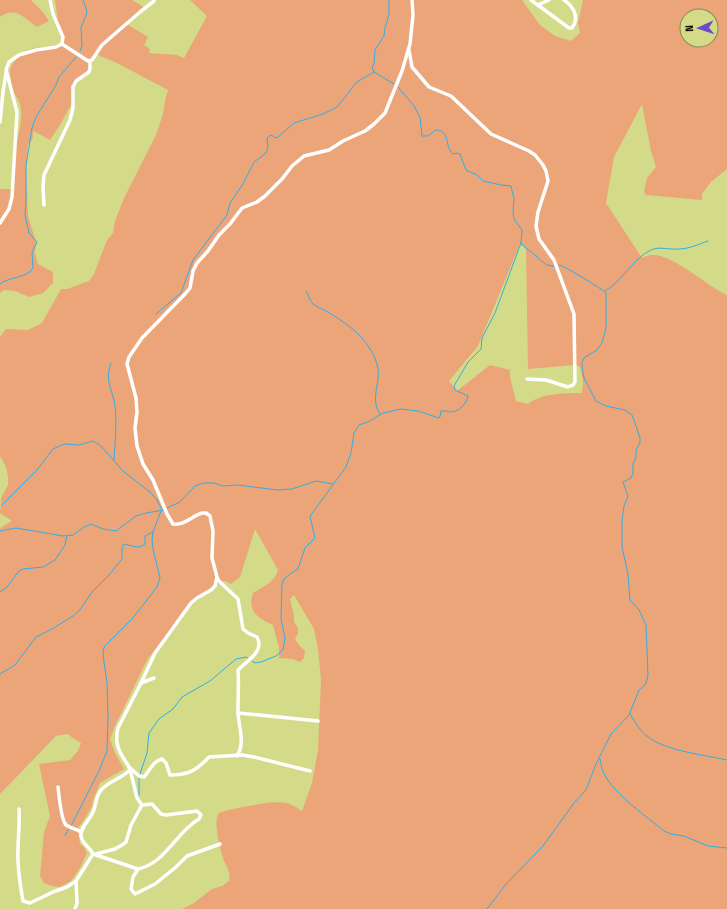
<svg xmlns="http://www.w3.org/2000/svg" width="727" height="909" font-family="'Fira Sans Condensed',sans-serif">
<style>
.green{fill:#eba579;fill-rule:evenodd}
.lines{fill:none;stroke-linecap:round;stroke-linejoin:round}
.stream{stroke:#31ade4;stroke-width:1}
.street{stroke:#fff;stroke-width:3.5}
</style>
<rect width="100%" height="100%" fill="#d4db88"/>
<g class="green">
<path d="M0 0H31L42 11 49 21 37 27C24 18 15 6 0 17Z"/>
<path d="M55 0H132L145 8 127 24 148 37 144 45 150 49 149 53 177 55 184 58 207 16 190 0H522L540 25 555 36 571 41 580 33 578 23 583 0H727V169L711 182 702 194V200L646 195 644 192 647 178 656 167 651 151 642 104 614 157 606 203 642 258C644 257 648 255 651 255 672 253 707 286 727 295V909H182L194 903 212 889 222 886 229 881C231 874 227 867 224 861 221 852 212 820 219 813 220 812 245 806 249 806 260 804 274 801 286 803 291 803 297 808 302 811L312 783 318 750 321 680 318 649 314 629 294 595 290 599 294 615V622L298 628V633L295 639 299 645 305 651 304 658 300 662 293 659 279 658V648L273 625C258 618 247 612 253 593 263 587 275 582 278 570L255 529 240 577 231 584 225 581 220 582 196 598 164 640 148 658 114 728 110 739 115 753 124 769 100 783 93 800 92 806 84 820 78 828 80 844 84 847 87 853 80 868 71 881 60 887 52 886 44 883 40 876 44 832 50 816 39 764 70 760 78 751 81 743 67 734 56 736 0 794V528L12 521 0 513 1 498 8 485V477L6 467 0 456V337L6 329 28 330 42 323 61 289H67L89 281 94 274 107 240 113 233 115 221 124 198 156 135 163 114 165 101 168 90 117 63 95 54 90 71 71 86 72 103 60 125 50 140 33 131V138L28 145 26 166 28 216 36 242 35 253 38 264 53 272V283L43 293 29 297 15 291 4 290 0 293V189H13C14 177 14 165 15 152 17 137 24 119 20 104 19 100 16 96 14 93 12 86 10 78 10 71 11 64 16 58 21 54 34 44 49 49 62 43L63 37 58 22ZM687 16H711V40H687ZM520 244 526 248 528 369 576 365 580 367 583 382 582 393C565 393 541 393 528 404L516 401 510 377V370L490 365 457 391 449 381 478 346Z"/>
</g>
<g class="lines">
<g class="stream">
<path d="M389 0V14L385 28 384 36 375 50 374 64 372 67 374 72 394 84"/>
<path d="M80 51 82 45 81 28 87 13 86 8 83 0"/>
<path d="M521 243C525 249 531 251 536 256 542 261 546 267 555 266"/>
<path d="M0 284C10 276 26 279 33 268L32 252 37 242 29 233 25 215 26 200V166L32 128 36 117 56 85 59 77 76 57"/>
<path d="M306 291C308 295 310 300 313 304 317 307 322 309 326 311 343 321 361 333 370 349 374 355 377 362 378 369 380 384 370 400 380 414"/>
<path d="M605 291C623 281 632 259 651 250 659 246 670 250 679 249 689 249 699 244 708 241"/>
<path d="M156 314 181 293 193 260 227 215 230 203 243 184 254 162 265 154 267 151 268 146 267 138 271 135 275 138 278 137 294 123 323 114 337 107 357 82 374 72"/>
<path d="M111 363C104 381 113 390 115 406 117 424 115 442 114 460"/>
<path d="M2 505 37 470 53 449 64 444 79 445 93 441 101 446 124 472 150 492 157 500 162 510"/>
<path d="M167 508 180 502 195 486 203 483H214L222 486 238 485 277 490 292 489 316 481 333 484"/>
<path d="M0 531 16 528 63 536 73 535 84 527 91 524 103 529 116 531 136 516 146 513 164 510"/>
<path d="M0 592 7 587 19 571 23 569 43 567 55 560 65 545 67 536"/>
<path d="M252 661 255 663 261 662 276 656 283 650 285 638 281 619 282 584 284 579 290 574 298 569 305 548 315 538 310 516 346 467 351 453 354 433 359 425 370 421 383 413 401 409 418 411 439 418 440 417 441 411C444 410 448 412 451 412 459 412 467 403 468 396L455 390 454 386 468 362 481 349 482 338 495 313 521 243 522 230 514 219 513 212 514 199 511 186 501 185 483 181 477 175 466 170 460 154 457 153 453 154C444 146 451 131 436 130L428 136H422L420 117 414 106 398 87"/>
<path d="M0 674 15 665 36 637 52 629 73 616 79 611 92 592 108 576 122 559V548L124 544C132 545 138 550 145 544V536L153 532"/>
<path d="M630 714C635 722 640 731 647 736 665 751 705 755 727 760"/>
<path d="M600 759C601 765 602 772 606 777 616 795 647 817 664 831L671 834 684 836 708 846 727 848"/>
<path d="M140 774 147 753 149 733 159 719 173 709 182 697 210 681 236 659 246 657 249 659"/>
<path d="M139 777V795"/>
<path d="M71 826 99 771 107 751 108 717 107 683 103 655 104 647 132 619 157 587 160 578 153 549 152 539 153 532 161 511"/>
<path d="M65 835 69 829"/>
<path d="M487 909 506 884 543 846 574 803 586 790 596 764 611 734 629 715 639 690 645 685 647 680 648 675 646 625 639 610 630 600 628 574 622 547V521L624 506 628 496 623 482 631 478 633 473V464L636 457V450L640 443V438L635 423 632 415 625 410 606 406 596 401 584 378 582 366V362L585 357 597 350 602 343 606 328V293C604 290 563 265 559 265"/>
</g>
<g class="street">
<path d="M531 0 569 28H572C580 17 573 6 564 0"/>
<path d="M538 5 549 0"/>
<path d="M62 44 88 61 92 60 102 45 140 12 154 1"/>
<path d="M409 50 412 67 429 87 451 96 491 134 529 151 535 155 543 165 546 171 548 181 538 212 536 226 539 239 554 260 574 314 575 382 573 385 568 387 546 380 527 379"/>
<path d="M0 122 3 92 6 73"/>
<path d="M44 205 43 187 44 175 70 120 73 108V87L76 81 89 72 90 68V61"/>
<path d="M0 223 9 209 12 197 17 112 6 70 9 62 19 55 36 50 56 47 62 44 63 37 53 14 50 0"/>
<path d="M217 578 220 582 238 599 243 629 248 633 257 637C265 651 247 661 238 670 239 684 238 697 238 711 238 726 246 742 237 756"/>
<path d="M154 678 141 683 155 653 191 603 197 598 211 590 215 586 217 577 212 558 213 531 210 516 206 513H202C192 516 184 526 173 524L167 514 153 480 143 464 137 446 135 428 137 412 136 398 127 364 129 357 142 338 185 294 190 288 193 271 197 263 208 251 219 235 230 224 242 208 257 202 265 196 282 179 292 166 304 156 329 150 343 141 365 131 374 124 385 113 402 71 410 44 413 15 412 0"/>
<path d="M238 713 318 721"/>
<path d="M129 767 139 776 144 777C150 770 153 761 162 759L166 763 170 775C189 775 197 770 209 757L242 755 254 757 310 771"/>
<path d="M58 787C59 795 61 820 66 825 70 828 76 829 81 832"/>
<path d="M19 809C20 823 18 836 18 850 17 867 20 884 23 901L30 903 53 892 67 887 76 881"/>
<path d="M93 854 138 869C166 863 176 832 199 819L201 815 197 811 166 815 161 814 152 804 142 805"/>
<path d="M96 854 115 849 122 845 126 842 131 825 142 805 137 798 130 769"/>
<path d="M138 869 133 877 131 889 135 894 155 884 176 867 187 856 220 844"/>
<path d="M75 909 77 903 76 881 93 854C90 847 82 844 81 836 80 827 90 820 93 812 97 804 95 796 102 789 110 781 122 778 130 770 129 765 126 763 124 759 117 748 115 740 118 728L141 683"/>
</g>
</g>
<g transform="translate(699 28) rotate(267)"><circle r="19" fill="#d4db88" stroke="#878c52"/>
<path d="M0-3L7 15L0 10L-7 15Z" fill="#6e4ac3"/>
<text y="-6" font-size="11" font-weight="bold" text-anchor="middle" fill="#141500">N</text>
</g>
</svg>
